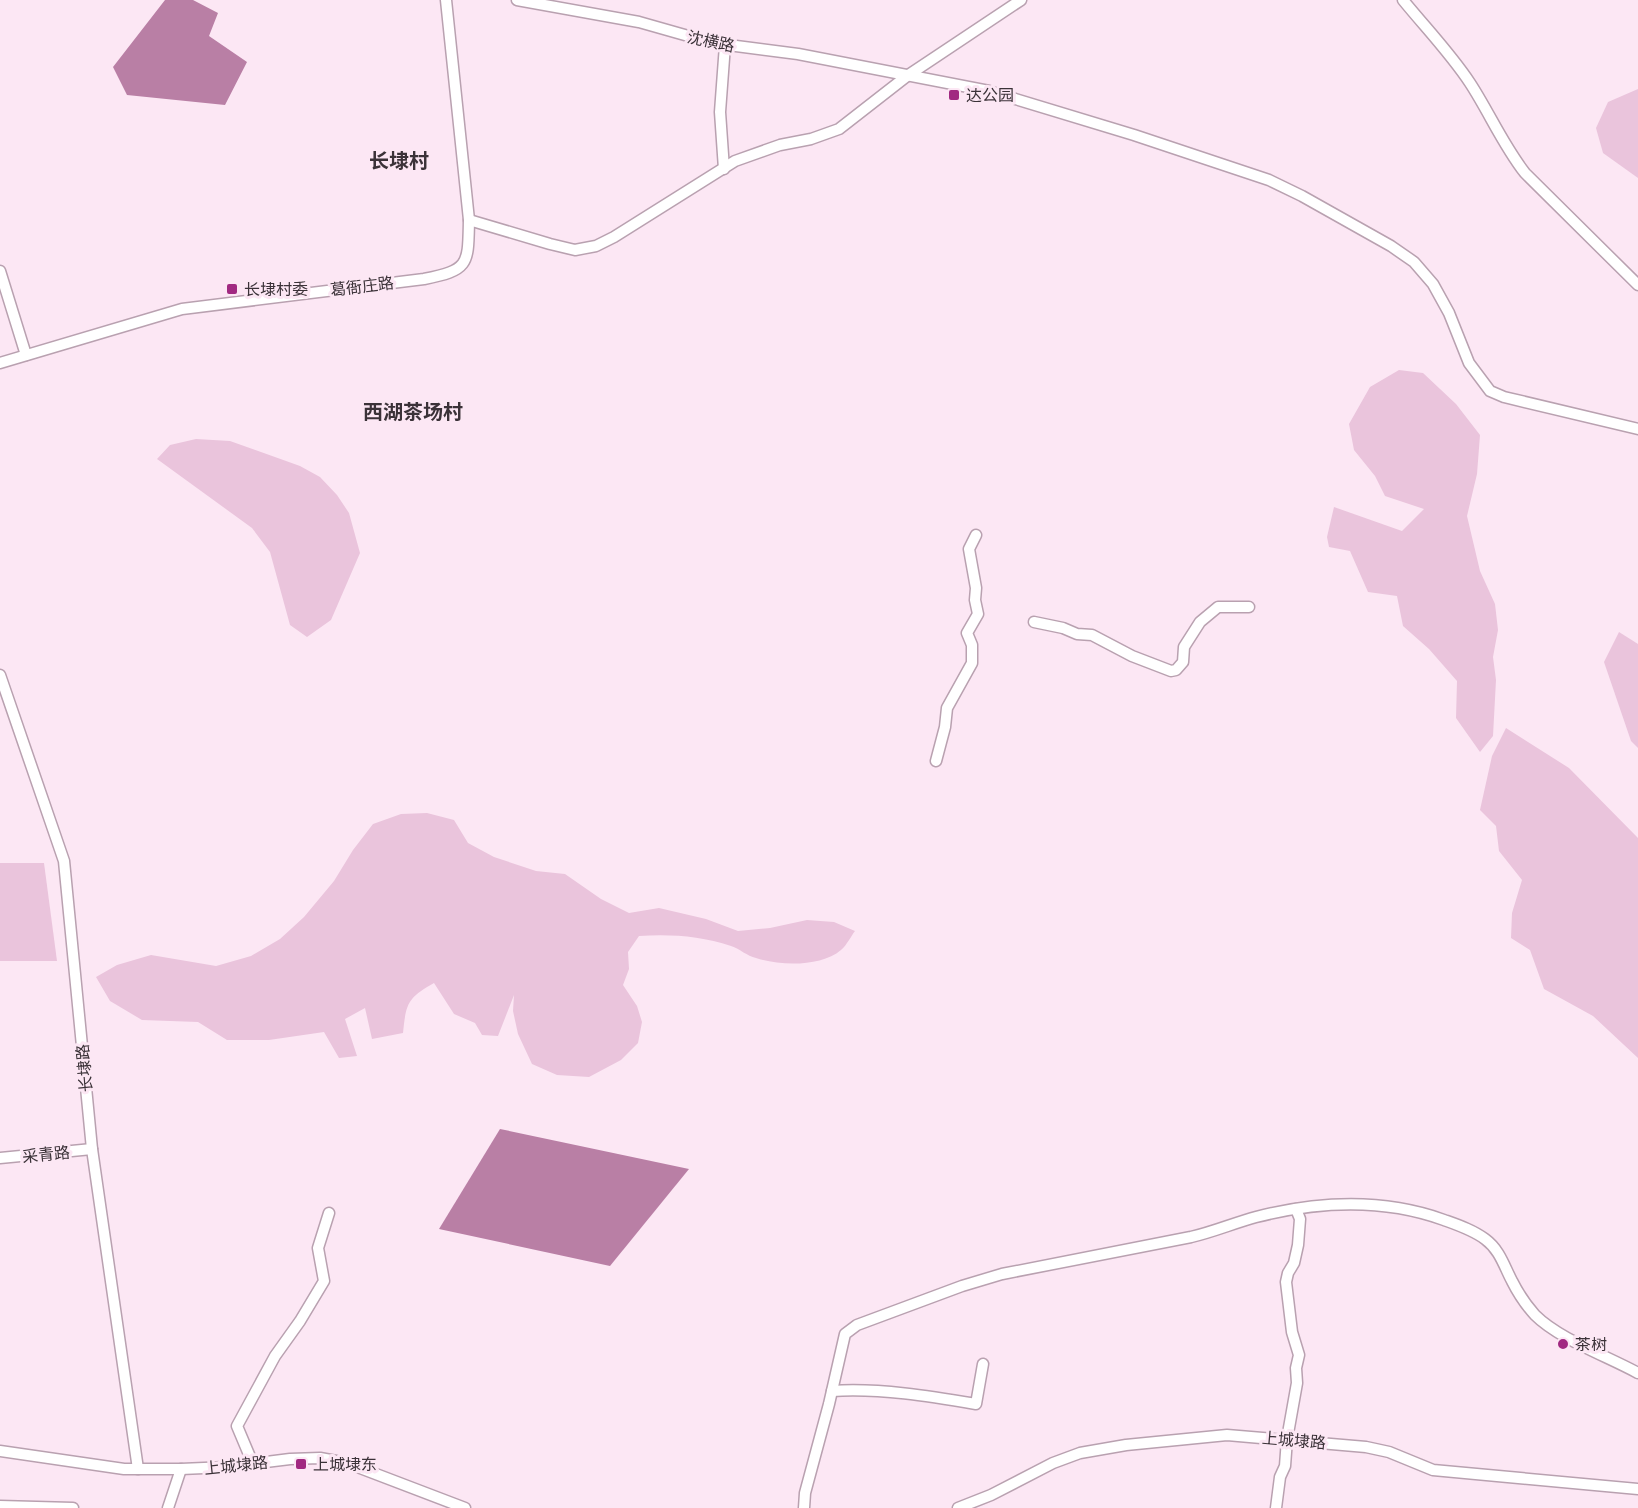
<svg xmlns="http://www.w3.org/2000/svg" width="1638" height="1508" font-family="'DM Sans','Noto Sans SC',sans-serif">
<style>
.green{fill:#eac4dc}
.water{fill:#b97fa5}
.lines{fill:none;stroke-linecap:round;stroke-linejoin:round}
.minor-casing{stroke:#b9a1b0;stroke-width:13}
.minor{stroke:#fff;stroke-width:10}
.poi-dot{fill:#a12981;stroke:#fce7f4;stroke-width:2}
.labels{text-anchor:middle;stroke-width:6;stroke-linejoin:round;paint-order:stroke}
.street-label{font-size:16px;fill:#3b3238;stroke:#fce7f4}
.poi-label{font-size:16px;fill:#3b3238;stroke:#fce7f4;text-anchor:start}
.quarter-label{font-size:20px;font-weight:bold;fill:#3b3238;stroke:#fce7f4}
</style>
<rect width="100%" height="100%" fill="#fce7f4"/>
<g class="green">
<path d="M1638 89V178L1603 153 1596 128 1608 102Z"/>
<path d="M1399 370 1423 373 1456 404 1480 435 1477 474 1467 516 1480 571 1495 604 1498 630 1493 657 1496 680 1493 736 1480 752 1456 718 1457 681 1429 649 1403 626 1397 596 1368 592 1350 551 1329 547 1327 537 1334 507 1402 531 1424 509 1385 496 1375 476 1354 450 1349 424 1370 387Z"/>
<path d="M196 439 230 441 300 466 320 477 337 495 349 513 360 553 331 620 307 637 290 625 270 552 252 528 157 459 170 445Z"/>
<path d="M1619 632 1638 644V748L1631 741 1604 662Z"/>
<path d="M1506 728 1569 768 1638 838V1058L1593 1016 1544 989 1530 950 1511 938 1512 913 1522 880 1499 851 1496 826 1480 810 1492 756Z"/>
<path d="M427 813 454 820 468 843 494 857 536 871 565 874 601 899 629 913 659 908 706 919 738 931 770 928 807 920 834 922 855 931C851 936 847 945 841 950 821 967 780 966 756 958 747 956 740 949 731 946 701 936 671 934 639 936L628 952 629 969 623 985 637 1006 642 1022 638 1043 621 1060 589 1077 557 1075 532 1064 518 1034 513 1011 514 995 498 1036 482 1035 475 1023 454 1014 434 983C407 998 406 1004 403 1033L372 1039 365 1008 345 1019 357 1056 339 1058 324 1032 269 1040H227L198 1022 142 1020 110 1001 96 977 117 965 151 955 216 966 251 956 280 939 304 917 334 881 353 850 373 824 401 814Z"/>
<path d="M0 863H44L57 961H0Z"/>
</g>
<g class="water">
<path d="M165 0H193L218 13 209 36 247 62 225 105 127 95 113 67Z"/>
<path d="M500 1129 689 1169 610 1266 439 1229Z"/>
</g>
<g class="lines">
<g class="minor-casing">
<g id="minor">
<path d="M517 0 639 22 713 43 798 54 989 91 1134 135 1269 180 1302 196 1391 246 1414 262 1433 284 1449 313 1469 363 1490 391 1504 397 1638 429"/>
<path d="M1403 0C1425 27 1451 54 1470 83 1489 112 1503 145 1525 173L1638 285"/>
<path d="M724 169 720 112 725 45"/>
<path d="M469 220 550 244 575 250 596 246 614 237 735 161 780 145 811 139 839 129 907 76 1021 0"/>
<path d="M0 271 26 355"/>
<path d="M0 363 182 309 424 279C470 270 468 264 469 220L446 0"/>
<path d="M1034 622 1063 628 1077 634 1092 635 1132 656 1171 671 1176 670 1183 662 1184 647 1200 622 1218 607H1249"/>
<path d="M0 675 64 861 92 1149 138 1469"/>
<path d="M936 761 945 727 947 708 972 663V645L967 633 978 614 975 600 976 588 969 549 976 535"/>
<path d="M0 1158 92 1149"/>
<path d="M832 1391C880 1388 929 1396 976 1404L983 1364"/>
<path d="M0 1451 124 1469H181L227 1467 290 1459 320 1458 347 1463 465 1508"/>
<path d="M253 1464 237 1426 275 1356 300 1321 324 1281 318 1248 329 1213"/>
<path d="M0 1506 73 1508"/>
<path d="M168 1508 181 1469"/>
<path d="M804 1508 805 1493 829 1404 845 1334 857 1325 962 1286 1002 1274 1191 1237C1213 1232 1234 1223 1256 1217 1319 1201 1383 1198 1444 1220 1458 1225 1473 1230 1485 1239 1500 1250 1504 1266 1512 1281 1518 1293 1526 1305 1535 1315 1559 1339 1607 1356 1638 1373"/>
<path d="M958 1508 991 1495 1053 1463 1080 1453 1126 1445 1227 1435 1366 1447 1389 1452 1433 1470 1638 1489"/>
<path d="M1276 1508 1280 1477 1285 1466 1287 1439 1297 1383 1296 1368 1299 1355 1292 1332 1286 1282 1288 1273 1294 1263 1298 1245 1300 1219 1296 1209"/>
</g>
</g>
<use href="#minor" class="minor"/>
</g>
<g class="poi-dot">
<rect x="948" y="89" width="12" height="12" rx="3"/>
<rect x="226" y="283" width="12" height="12" rx="3"/>
<circle cx="1563" cy="1344" r="6"/>
<rect x="295" y="1458" width="12" height="12" rx="3"/>
</g>
<g class="labels">
<g class="street-label">
<text transform="translate(711 41) rotate(12)" y="6">沈横路</text>
<text transform="translate(362 286) rotate(-7)" y="6">葛衙庄路</text>
<text transform="translate(84 1068) rotate(-95)" y="6">长埭路</text>
<text transform="translate(46 1154) rotate(-6)" y="6">采青路</text>
<text transform="translate(1294 1440) rotate(5)" y="6">上城埭路</text>
<text transform="translate(236 1465) rotate(-6)" y="6">上城埭路</text>
</g>
<g class="poi-label">
<text x="966" y="101">达公园</text>
<text x="244" y="295">长埭村委</text>
<text x="1575" y="1350">茶树</text>
<text x="313" y="1470">上城埭东</text>
</g>
<g class="quarter-label">
<text x="399" y="168">长埭村</text>
<text x="413" y="419">西湖茶场村</text>
</g>
</g>
</svg>
